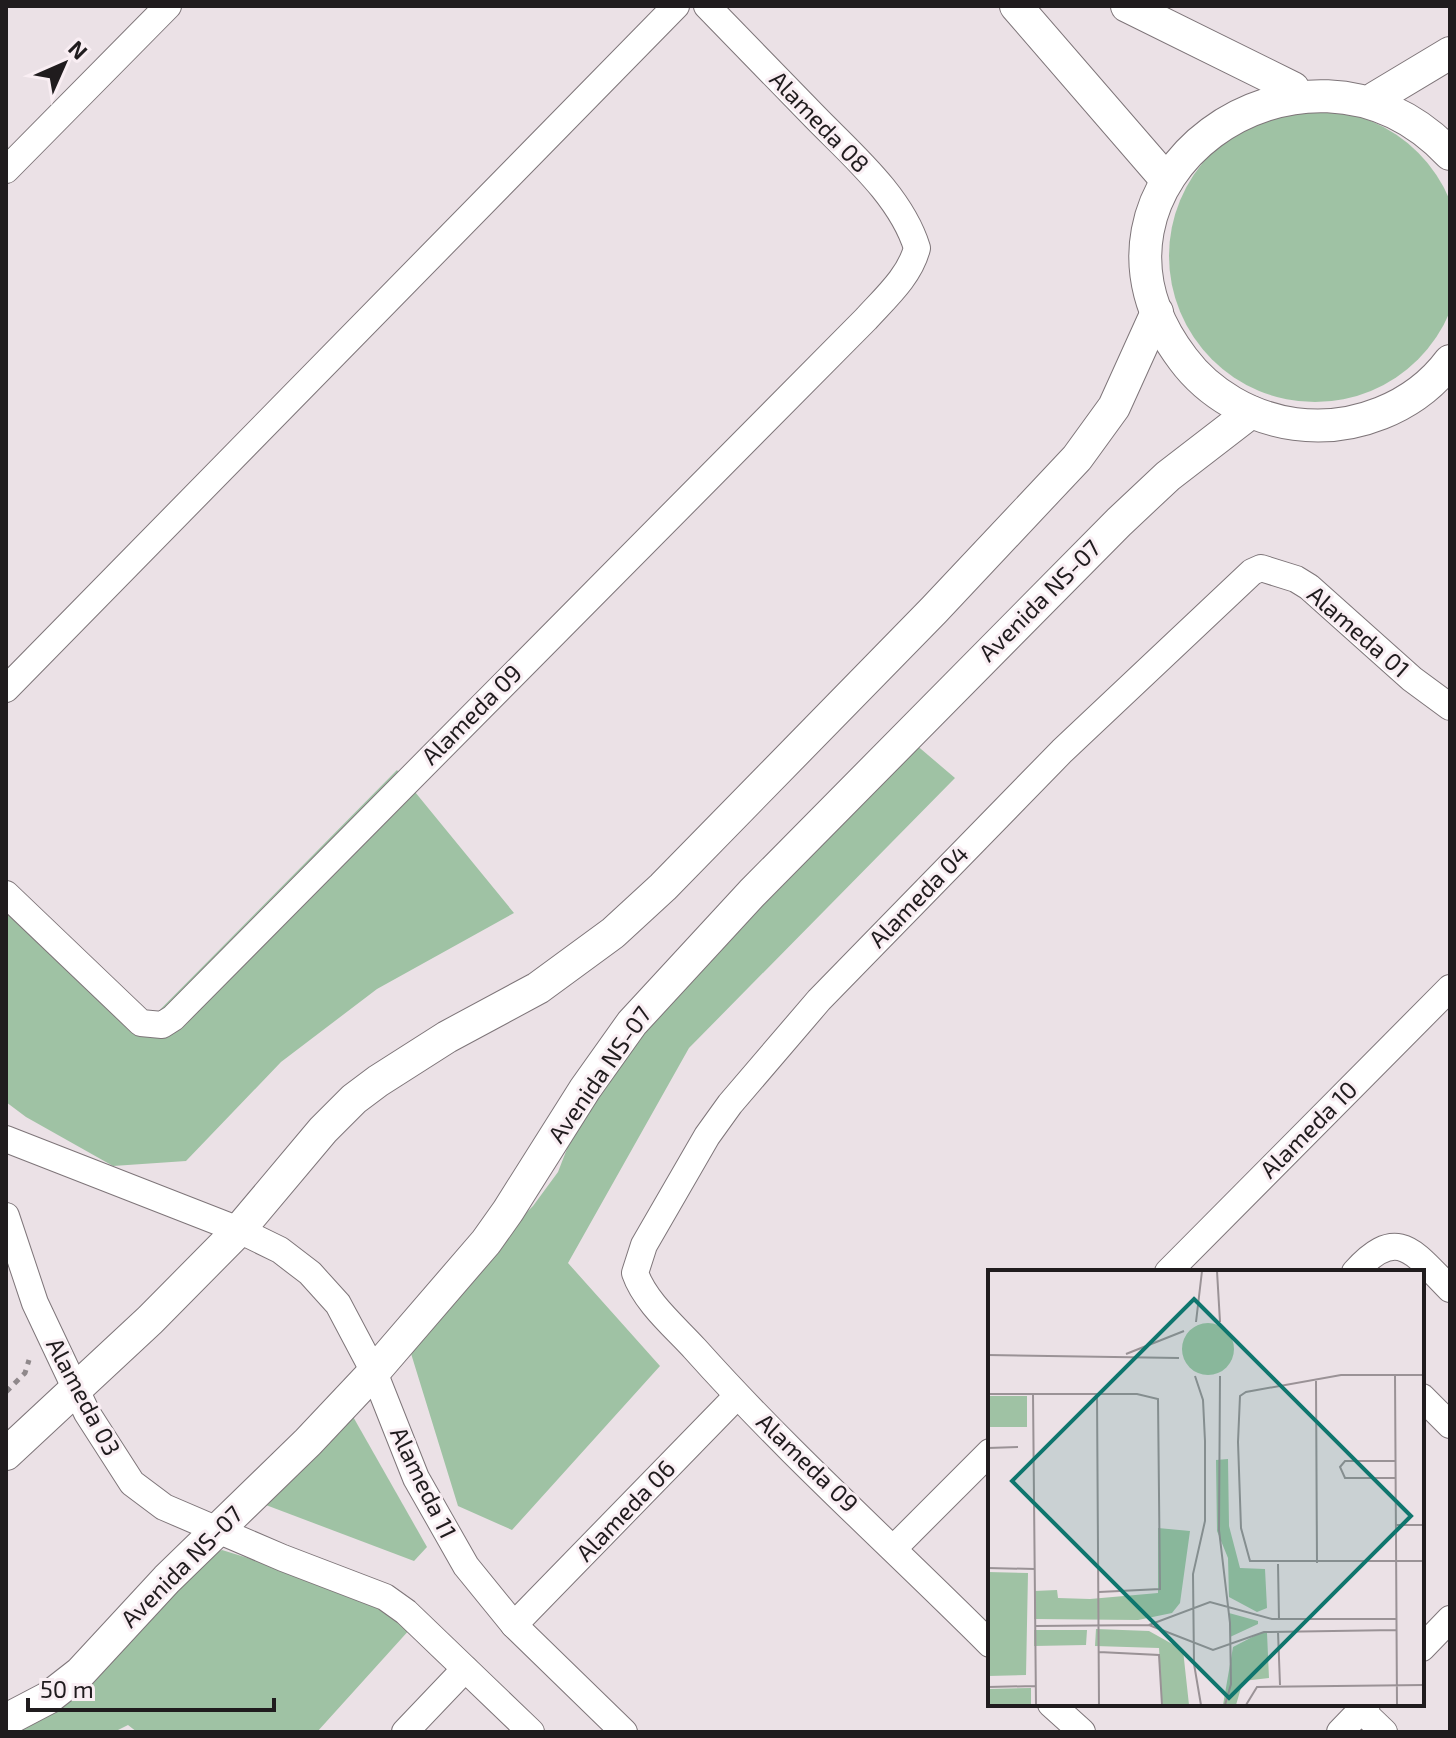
<svg xmlns="http://www.w3.org/2000/svg" width="1456" height="1738" font-family="'Exo 2',sans-serif">
<style>
.green{fill:#9fc2a4}
.lines{fill:none;stroke-linecap:round;stroke-linejoin:round}
.minor-casing{stroke:#7e7579;stroke-width:28}
.tertiary-casing{stroke:#7e7579;stroke-width:34}
.path{stroke:#8f888b;stroke-width:5;stroke-dasharray:6 6;stroke-linecap:butt}
.minor{stroke:#fff;stroke-width:26}
.tertiary{stroke:#fff;stroke-width:32}
.labels{text-anchor:middle;stroke-width:6;stroke-linejoin:round;paint-order:stroke}
.street-label{font-size:24px;fill:#201c1e;stroke:#f9eef3}
.inset-road{fill:none;stroke:#9a9296;stroke-width:2}
.view{fill:#0f766e;fill-opacity:0.15;stroke:#0f766e;stroke-width:4}
.inset-edge{fill:none;stroke:#201c1e;stroke-width:4}
</style>
<rect width="100%" height="100%" fill="#ebe1e6"/>
<g class="green">
<circle cx="1315" cy="256" r="146"/>
<path d="M901 732 955 778 689 1048 568 1263 660 1366 512 1530 458 1506 405 1334 533 1206 558 1172 597 1071Z"/>
<path d="M397 770 514 913 377 989 281 1062 186 1161 113 1166 26 1117 6 1102V911L137 1033Z"/>
<path d="M343 1399 427 1547 414 1561 250 1499Z"/>
<path d="M222 1550 387 1601 411 1628 317 1732H137L128 1725 114 1732H6L172 1575Z"/>
</g>
<g class="lines">
<g class="minor-casing">
<g id="minor">
<path d="M6 170 168 6"/>
<path d="M6 689 676 6"/>
<path d="M6 894 141 1023 162 1025 173 1018 866 319C885 298 910 276 917 248 901 196 851 154 815 117 779 80 743 43 707 6"/>
<path d="M6 1139 239 1230 280 1250 310 1273 338 1304 374 1372 416 1478 466 1566 514 1625 624 1732"/>
<path d="M6 1216 35 1303 87 1413 132 1483 164 1507 283 1558 385 1597 406 1612 531 1732"/>
<path d="M1168 1272 1450 988"/>
<path d="M1355 1272C1398 1224 1414 1253 1450 1289"/>
<path d="M1422 1397 1450 1425"/>
<path d="M894 1548 990 1452"/>
<path d="M514 1625 737 1396"/>
<path d="M990 1644C892 1546 788 1453 695 1349 675 1327 645 1302 635 1273L644 1245 707 1136 730 1104 819 1000 1062 751 1252 572 1261 568 1296 579 1309 587 1412 679 1450 707"/>
<path d="M1422 1648 1450 1619"/>
<path d="M1051 1704 1082 1732"/>
<path d="M1361 1710 1384 1732"/>
<path d="M405 1732 465 1669"/>
<path d="M1340 1732 1367 1704"/>
</g>
</g>
<g class="tertiary-casing">
<g id="tertiary">
<path d="M1016 6 1164 177"/>
<path d="M1127 6 1293 88"/>
<path d="M1375 98 1450 53"/>
<path d="M1450 154C1304 0 1049 183 1183 359 1209 394 1251 418 1295 424 1353 432 1415 408 1450 361"/>
<path d="M6 1454 150 1320 239 1230 323 1130 354 1099 378 1081 447 1037 538 988 613 933 663 887 934 610 1077 458 1114 407 1157 312"/>
<path d="M6 1720 48 1698 80 1673 167 1579 308 1442 374 1372 486 1242 508 1211 585 1089 632 1023 752 893 1119 522 1168 476 1251 412"/>
</g>
</g>
<path class="path" d="M6 1392 25 1373 29 1360"/>
<use href="#minor" class="minor"/>
<use href="#tertiary" class="tertiary"/>
</g>
<g class="labels">
<g class="street-label">
<text transform="translate(819 122) rotate(46)" y="8">Alameda 08</text>
<text transform="translate(1040 601) rotate(-45)" y="8">Avenida NS-07</text>
<text transform="translate(1358 632) rotate(41)" y="8">Alameda 01</text>
<text transform="translate(472 715) rotate(-45)" y="8">Alameda 09</text>
<text transform="translate(919 897) rotate(-46)" y="8">Alameda 04</text>
<text transform="translate(600 1075) rotate(-55)" y="8">Avenida NS-07</text>
<text transform="translate(1309 1130) rotate(-45)" y="8">Alameda 10</text>
<text transform="translate(83 1397) rotate(62)" y="8">Alameda 03</text>
<text transform="translate(807 1463) rotate(44)" y="8">Alameda 09</text>
<text transform="translate(423 1483) rotate(64)" y="8">Alameda 11</text>
<text transform="translate(626 1511) rotate(-46)" y="8">Alameda 06</text>
<text transform="translate(182 1567) rotate(-45)" y="8">Avenida NS-07</text>
</g>
</g>
<g transform="translate(988 1270)">
<rect width="436" height="436" fill="#ebe1e6"/>
<path d="M194 79a26 26 0 1 1 52 0a26 26 0 1 1-52 0ZM0 126H39V157H0ZM240 189 241 256 252 298 277 299 279 338 269 342 241 327 240 288 229 261 228 190ZM170 258 202 261 192 333 184 343 150 350 46 349V321L69 320 70 328 102 329 170 323ZM0 302 40 303 38 405 0 406ZM241 343 270 351V354L242 367ZM108 359 161 361 195 380 201 435H174L171 378 107 376ZM46 360H99L98 375 46 376ZM272 363H279L281 408 255 411 248 435H235L245 377ZM43 418V435H0V419Z" fill="#9fc2a4"/>
<path class="inset-road" d="M229 1 232 52M208 52 214 1M138 84 196 61M0 85 191 88M407 105 409 435M436 105H353L258 122 252 126 250 172 253 258 262 291H436M207 106 215 130 217 171V251L205 304 206 394 213 435M232 106 231 260 242 353 243 414 237 435M328 111 329 293M45 123 48 435M0 124H149L170 129 172 319 111 322M109 124 111 435M0 178 30 177M407 191H357L352 197 357 208H407M407 255H436M290 294 291 350M0 298 47 299M161 355 225 380 276 362 408 360M47 356 161 355 222 332 284 349H408M290 362 292 415M111 382 171 385 174 435M0 417 47 416M258 435 269 417 436 415"/>
<path class="view" d="M206 29 423 246 241 428 24 211Z"/>
<rect width="436" height="436" class="inset-edge"/>
</g>
<rect width="1456" height="1738" fill="none" stroke="#201c1e" stroke-width="16"/>
<g transform="translate(64 64) rotate(45)" stroke="#f9eef3" stroke-width="6" paint-order="stroke">
<path d="M0-6L14 30L0 20L-14 30Z" fill="#201c1e"/>
<text y="-12" font-size="22" font-weight="bold" text-anchor="middle" fill="#201c1e">N</text>
</g>
<path d="M28 1698v12h246v-12" fill="none" stroke="#201c1e" stroke-width="4"/>
<text x="40" y="1698" font-size="24" fill="#201c1e" stroke="#f9eef3" stroke-width="6" paint-order="stroke">50 m</text>
</svg>
